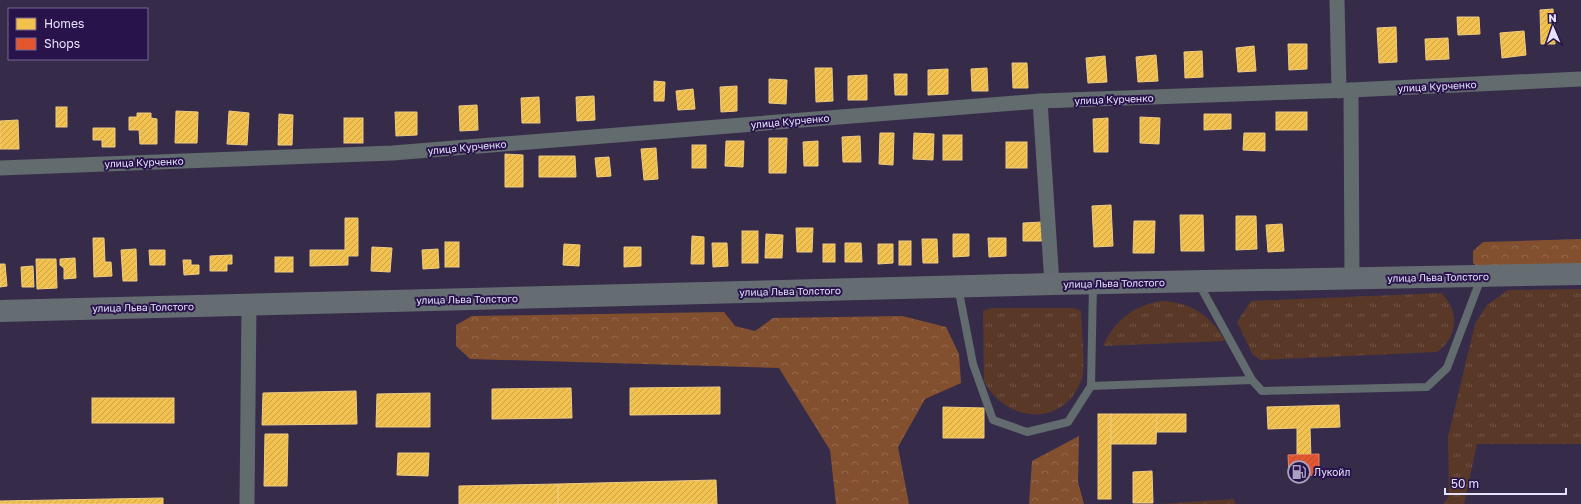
<svg xmlns="http://www.w3.org/2000/svg" width="1581" height="504" font-family="'Golos Text',sans-serif">
<style>
.grass{fill:url(#grass-tufts)}
.forest{fill:url(#forest-crowns)}
.homes{fill:url(#homes-hatch);stroke:#efcb82}
.shops{fill:url(#shops-hatch);stroke:#e5806c}
.lines{fill:none;stroke-linecap:round;stroke-linejoin:round}
.lane{stroke:#626b6d;stroke-width:8}
.street{stroke:#626b6d;stroke-width:15}
.secondary{stroke:#656d73;stroke-width:22}
.labels{text-anchor:middle;stroke-width:4;stroke-linejoin:round;paint-order:stroke}
.street-label{font-size:10px;fill:#e7e1fd;stroke:#28144b}
.poi-label{font-size:10px;fill:#e7e1fd;stroke:#28144b;text-anchor:start}
</style>
<defs>
<pattern id="grass-tufts" width="24" height="20" patternUnits="userSpaceOnUse"><rect width="24" height="20" fill="#593827"/><path d="M3 7l-1-3M5 7V3M7 7l1-3M15 17l-1-3M17 17v-4M19 17l1-3" fill="none" stroke="#715447"/></pattern>
<pattern id="forest-crowns" width="20" height="18" patternUnits="userSpaceOnUse"><rect width="20" height="18" fill="#83502f"/><path d="M2 6a3 3 0 1 1 6 0M12 15a3 3 0 1 1 6 0" fill="none" stroke="#95694e"/></pattern>
<pattern id="homes-hatch" width="6" height="6" patternUnits="userSpaceOnUse"><rect width="6" height="6" fill="#f2c14e"/><path d="M-1 1l2-2M0 6l6-6M5 7l2-2" fill="none" stroke="#c7a24e"/></pattern>
<pattern id="shops-hatch" width="6" height="6" patternUnits="userSpaceOnUse"><rect width="6" height="6" fill="#e4572e"/><path d="M-1 1l2-2M0 6l6-6M5 7l2-2" fill="none" stroke="#b45137"/></pattern>
</defs>
<rect width="100%" height="100%" fill="#362c4a"/>
<g class="grass">
<path d="M1581 289V444H1477L1464 504H1444L1449 495 1448 437 1475 324 1487 305 1508 290Z"/>
<path d="M1441 293C1460 311 1458 337 1437 352L1261 360 1253 355 1237 322 1251 301Z"/>
<path d="M1161 301C1190 302 1211 315 1225 341L1103 346C1115 320 1133 306 1161 301Z"/>
<path d="M991 308H1074L1081 311C1081 325 1086 367 1082 378 1066 428 1006 424 984 381L983 311Z"/>
<path d="M1234 499 1235 504H1161Z"/>
</g>
<g class="forest">
<path d="M1581 239V264L1480 268 1473 263V251L1483 242Z"/>
<path d="M724 312 735 326 755 331 773 318 902 316 946 327 959 354 961 383 925 399 898 447 909 504H836L830 450 779 368 470 359 456 346V325L472 316Z"/>
<path d="M1079 436 1078 482 1084 504H1029L1032 461Z"/>
</g>
<g class="homes">
<path d="M1553 9 1555 44H1541L1540 10Z"/>
<path d="M1457 17H1479L1480 34 1458 35Z"/>
<path d="M1396 27 1397 62 1379 63 1377 28Z"/>
<path d="M1524 31 1526 55 1502 58 1500 33Z"/>
<path d="M1448 38 1449 59 1426 60 1425 39Z"/>
<path d="M1288 44H1307V69L1289 70Z"/>
<path d="M1254 46 1256 71 1238 72 1236 48Z"/>
<path d="M1202 51 1203 77 1185 78 1184 52Z"/>
<path d="M1156 55 1158 81 1138 82 1136 57Z"/>
<path d="M1105 56 1107 82 1088 83 1086 58Z"/>
<path d="M1012 63H1027L1028 88H1013Z"/>
<path d="M815 68H832L833 101 816 102Z"/>
<path d="M987 68 988 91H972L971 69Z"/>
<path d="M948 69V94L928 95V70Z"/>
<path d="M894 74H907V95H895Z"/>
<path d="M867 75V100H848V76Z"/>
<path d="M769 79 787 80 786 104 769 103Z"/>
<path d="M654 81 665 82 664 101H654Z"/>
<path d="M737 86V111L721 112 720 87Z"/>
<path d="M693 89 695 109 678 110 676 91Z"/>
<path d="M594 96 595 120 577 121 576 97Z"/>
<path d="M539 97 540 123H522L521 98Z"/>
<path d="M477 105 478 130 460 131 459 106Z"/>
<rect x="56" y="107" width="11" height="20"/>
<path d="M176 111 198 112 197 143H175Z"/>
<path d="M229 111 249 113 247 145 227 144Z"/>
<path d="M395 112H417V135L396 136Z"/>
<rect x="1276" y="112" width="31" height="18"/>
<path d="M137 113H151V118L157 119V144H140L139 130H129V117H137Z"/>
<path d="M279 114 293 115 292 145H278Z"/>
<path d="M1204 114H1231V129L1204 130Z"/>
<path d="M1140 117 1160 118 1159 144 1140 143Z"/>
<rect x="344" y="118" width="19" height="25"/>
<path d="M1108 118V152H1094L1093 119Z"/>
<path d="M18 120 19 149H0V121Z"/>
<path d="M93 128H115V147H102V140H93Z"/>
<path d="M880 133H894L893 165 879 164Z"/>
<path d="M914 133 934 134 933 160 913 159Z"/>
<path d="M1244 133H1265V151L1243 150Z"/>
<rect x="943" y="135" width="19" height="25"/>
<path d="M860 136 861 162H843L842 137Z"/>
<path d="M769 138H787L786 173H769Z"/>
<path d="M726 141H744L743 167 725 166Z"/>
<path d="M818 141V166H804L803 142Z"/>
<rect x="1006" y="142" width="21" height="26"/>
<rect x="692" y="145" width="14" height="23"/>
<path d="M656 148 658 179 644 180 641 149Z"/>
<path d="M505 154 523 155V187H505Z"/>
<path d="M539 156H575L576 177H539Z"/>
<path d="M609 157 611 176 597 177 595 158Z"/>
<path d="M1111 205 1113 246 1094 247 1092 206Z"/>
<path d="M1180 215H1203L1204 251H1181Z"/>
<path d="M1236 216H1256L1257 249 1236 250Z"/>
<path d="M345 218H358V256H348V265L310 266V250H345Z"/>
<path d="M1134 221H1155L1154 253H1133Z"/>
<path d="M1043 222V241H1023V223Z"/>
<path d="M1282 224 1284 251 1268 252 1266 225Z"/>
<path d="M796 228H813L812 252H797Z"/>
<rect x="742" y="231" width="16" height="32"/>
<path d="M766 234 783 235 782 258H765Z"/>
<path d="M953 234H969V256L953 257Z"/>
<path d="M692 236 704 237V264H691Z"/>
<path d="M93 238H104L105 262H111L112 276 94 277Z"/>
<path d="M988 238H1006V256L989 257Z"/>
<path d="M922 239H937L938 263H923Z"/>
<rect x="899" y="241" width="12" height="24"/>
<rect x="445" y="242" width="14" height="25"/>
<path d="M712 243H727L728 266 713 267Z"/>
<path d="M845 243H861L862 262H845Z"/>
<path d="M564 244 580 245 579 266 563 265Z"/>
<rect x="823" y="244" width="12" height="18"/>
<path d="M878 244H893V263L878 264Z"/>
<path d="M372 247 392 248 390 272 371 271Z"/>
<path d="M624 247H641V266L624 267Z"/>
<path d="M136 249 137 281H123L121 250Z"/>
<path d="M438 249 439 268 423 269 422 250Z"/>
<path d="M149 250H165V265H150Z"/>
<path d="M232 255V264H227V271H210V256Z"/>
<rect x="275" y="257" width="18" height="15"/>
<path d="M75 258 76 278 64 279V268L60 265V259Z"/>
<path d="M36 259H56L57 288 37 289Z"/>
<path d="M183 260H191V265H199V274L184 275Z"/>
<path d="M0 264H5L7 286 0 287Z"/>
<path d="M33 266 34 287H22L21 267Z"/>
<path d="M720 387V414L630 415V388Z"/>
<path d="M571 388 572 418 492 419V389Z"/>
<path d="M356 391 357 424 262 425 263 393Z"/>
<path d="M430 393V427H376L377 394Z"/>
<rect x="92" y="398" width="82" height="25"/>
<path d="M1339 405 1340 427 1310 428 1311 458H1297V428L1268 429 1267 407Z"/>
<path d="M943 407 984 408V438H943Z"/>
<rect x="1098" y="414" width="13" height="85"/>
<path d="M1111 414H1157L1156 444H1111Z"/>
<path d="M1157 414H1186V432H1156Z"/>
<path d="M265 434H288L287 486H264Z"/>
<path d="M398 453H429L428 476 397 475Z"/>
<path d="M1152 471 1153 503H1133V472Z"/>
<path d="M716 480 717 504H558V484Z"/>
<path d="M558 484V504H459V486Z"/>
<path d="M163 498V504H0V501Z"/>
</g>
<path class="shops" d="M1319 454V475L1289 476 1288 455Z"/>
<g class="lines">
<g class="lane">
<path d="M1199 284 1252 380 1262 391 1427 387 1447 368 1481 278"/>
<path d="M958 287 973 364 993 420 1027 432 1068 422 1091 386 1093 284"/>
<path d="M1091 386 1252 380"/>
</g>
<g class="street">
<path d="M1337 0 1339 91"/>
<path d="M1351 90 1352 279"/>
<path d="M1040 101 1052 284"/>
<path d="M0 168 393 153 1040 101 1351 90 1581 79"/>
<path d="M247 504 249 304"/>
</g>
<path class="secondary" d="M0 311 1052 284 1581 274"/>
</g>
<defs>
<g id="fuel-ring" transform="scale(1.15)"><circle r="9.5" fill="#28144b" stroke="#a9a2be" stroke-width="1.5"/><path d="M-5.5-6h7V0h2V4h1.3V-2.5L3-4.5l.8-.8L6-3V5H2.5V1h-1V6h-7ZM-4.2-4.7v3.2H.2V-4.7Z" fill="#a9a2be"/></g>
</defs>
<g fill-rule="evenodd">
<use href="#fuel-ring" x="1299" y="472"/>
</g>
<g class="labels">
<g class="street-label">
<text transform="translate(1437 86) rotate(-3)" y="4">улица Курченко</text>
<text transform="translate(1114 99) rotate(-2)" y="4">улица Курченко</text>
<text transform="translate(790 121) rotate(-5)" y="4">улица Курченко</text>
<text transform="translate(467 147) rotate(-5)" y="4">улица Курченко</text>
<text transform="translate(144 162) rotate(-2)" y="4">улица Курченко</text>
<text transform="translate(1438 277) rotate(-1)" y="4">улица Льва Толстого</text>
<text transform="translate(1114 283) rotate(-1)" y="4">улица Льва Толстого</text>
<text transform="translate(790 291) rotate(-1)" y="4">улица Льва Толстого</text>
<text transform="translate(467 299) rotate(-1)" y="4">улица Льва Толстого</text>
<text transform="translate(143 307) rotate(-1)" y="4">улица Льва Толстого</text>
</g>
<g class="poi-label">
<text x="1314" y="476">Лукойл</text>
</g>
</g>
<rect x="8" y="8" width="140" height="52" fill="#28144b" stroke="#746692"/>
<rect x="16" y="18" width="20" height="12" fill="#f2c14e" stroke="#746692"/>
<text x="44" y="28" font-size="12" fill="#e7e1fd">Homes</text>
<rect x="16" y="38" width="20" height="12" fill="#e4572e" stroke="#746692"/>
<text x="44" y="48" font-size="12" fill="#e7e1fd">Shops</text>
<g transform="translate(1553 28) rotate(358)" stroke="#28144b" stroke-width="3" paint-order="stroke">
<path d="M0-3L7 15L0 10L-7 15Z" fill="#e7e1fd"/>
<text y="-6" font-size="11" font-weight="bold" text-anchor="middle" fill="#e7e1fd">N</text>
</g>
<path d="M1445 488v6h121v-6" fill="none" stroke="#e7e1fd" stroke-width="2"/>
<text x="1451" y="488" font-size="12" fill="#e7e1fd" stroke="#28144b" stroke-width="3" paint-order="stroke">50 m</text>
</svg>
